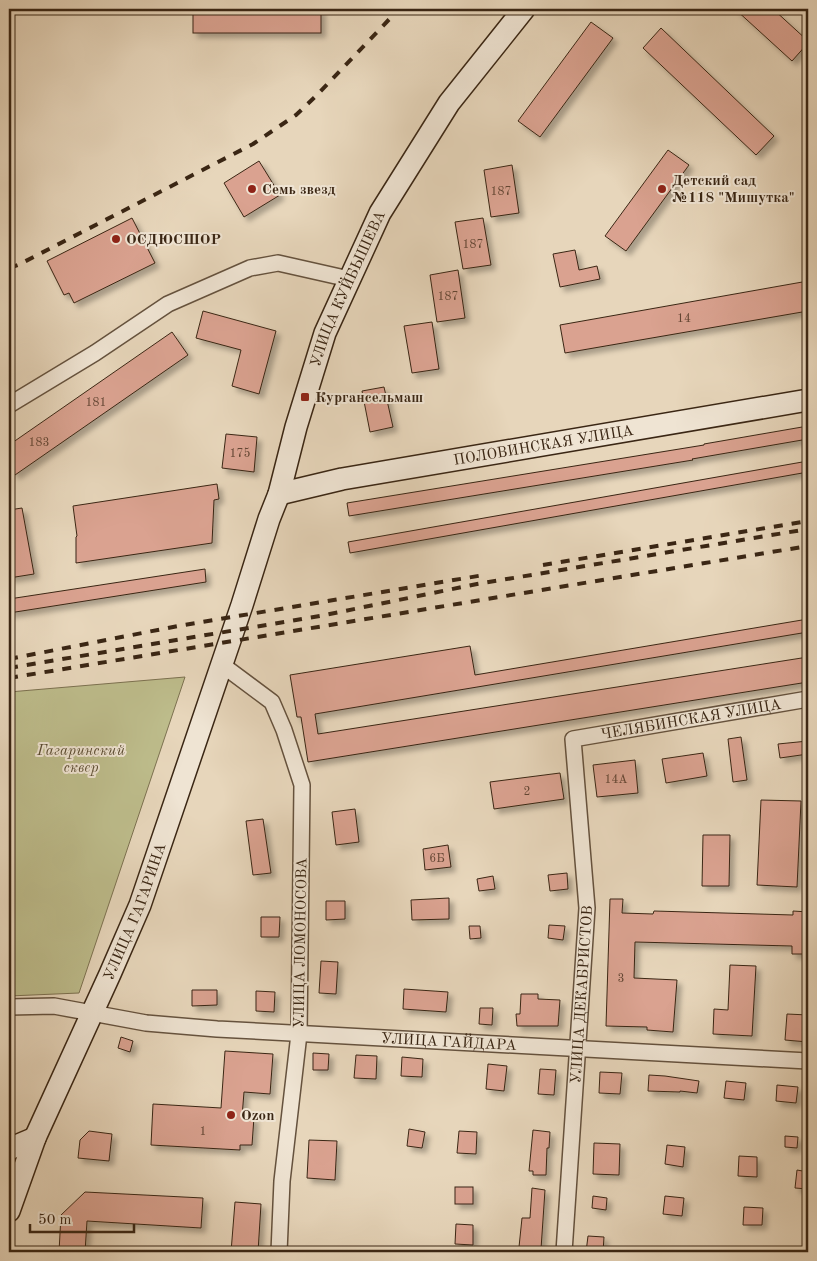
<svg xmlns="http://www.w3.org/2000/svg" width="817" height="1261" font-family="'Old Standard TT',serif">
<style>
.green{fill:#bdbc8b;stroke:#7c7150}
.building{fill:#daa290;stroke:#3a2614;filter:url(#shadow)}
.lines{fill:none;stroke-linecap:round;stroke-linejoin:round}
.street-casing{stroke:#65523e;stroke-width:18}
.secondary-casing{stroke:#3a2614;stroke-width:24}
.street{stroke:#efe4d3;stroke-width:15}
.secondary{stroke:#efe4d3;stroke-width:21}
.rail{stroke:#3a2614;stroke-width:4;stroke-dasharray:9 9;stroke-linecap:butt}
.poi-dot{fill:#8f2418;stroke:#efe4d3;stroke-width:2}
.labels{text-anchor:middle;stroke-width:4;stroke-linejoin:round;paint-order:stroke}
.number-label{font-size:12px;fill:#624533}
.poi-label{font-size:15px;font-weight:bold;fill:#3a2614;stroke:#efe4d3;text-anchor:start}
.street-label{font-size:15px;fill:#3a2614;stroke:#efe4d3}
.park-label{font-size:15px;font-style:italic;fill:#5b4c32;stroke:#efe4d3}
</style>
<defs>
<filter id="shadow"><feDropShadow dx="4.5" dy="4.5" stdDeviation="2.5" flood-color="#0004"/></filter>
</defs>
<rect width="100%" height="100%" fill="#e7d6bb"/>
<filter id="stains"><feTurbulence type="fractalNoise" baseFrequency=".004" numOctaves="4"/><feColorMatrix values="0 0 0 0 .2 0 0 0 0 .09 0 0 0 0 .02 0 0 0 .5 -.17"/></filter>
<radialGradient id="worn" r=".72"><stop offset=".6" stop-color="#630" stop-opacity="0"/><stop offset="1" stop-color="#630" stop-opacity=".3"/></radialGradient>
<path class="green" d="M185 677 79 993 9 996V692Z"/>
<g class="building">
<rect x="193" y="9" width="128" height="24"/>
<path d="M735 9H773L808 41V43L792 61Z"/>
<path d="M591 22 613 38 540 137 518 121Z"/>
<path d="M661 28 774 136 756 155 643 48Z"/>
<path d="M668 150 689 165 626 251 605 236Z"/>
<path d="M259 161 280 195 244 217 224 183Z"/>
<path d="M512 165 519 213 491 217 484 170Z"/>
<path d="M132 218 155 263 74 303 69 293 64 295 47 261Z"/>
<path d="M483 218 491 265 463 269 455 222Z"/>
<path d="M575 250 579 270 597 266 600 279 560 287 553 254Z"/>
<path d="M458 270 465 318 437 322 430 275Z"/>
<path d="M808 281V311L565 353 560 325Z"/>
<path d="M203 311 276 331 259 394 232 386 241 350 196 338Z"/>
<path d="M432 322 439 369 412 373 404 326Z"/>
<path d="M172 332 188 355 15 475 9 466V445Z"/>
<path d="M384 387 393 427 370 432 362 391Z"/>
<path d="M808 426V439L692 459 693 460 349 516 347 503 704 445V444Z"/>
<path d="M226 434 257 437 254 472 222 468Z"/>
<path d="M808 461V472L350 553 348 542Z"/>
<path d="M217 484 219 499 214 500 212 543 76 563V537L77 536 73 506Z"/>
<path d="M22 508 34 574 9 578V510Z"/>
<path d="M205 569 206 582 9 613V599Z"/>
<path d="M808 619V632L315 714 318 734 808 657V682L308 762 301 717H297L290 675 470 646 475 675Z"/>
<path d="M741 737 747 780 733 782 728 739Z"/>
<path d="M808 741V754L780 758 778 744Z"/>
<path d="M703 753 707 776 666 783 662 759Z"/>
<path d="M635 760 638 793 597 797 593 765Z"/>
<path d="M560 773 564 799 494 809 490 782Z"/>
<path d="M761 800 801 801 797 887 757 885Z"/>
<path d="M355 809 359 842 336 845 332 812Z"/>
<path d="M263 819 271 873 253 875 246 821Z"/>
<path d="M703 835H730L729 886H702Z"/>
<path d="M448 845 451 867 425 870 423 849Z"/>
<path d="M567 873 568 889 550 891 548 875Z"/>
<path d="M493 876 495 889 479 891 477 879Z"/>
<path d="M449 898V919L412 920 411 900Z"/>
<path d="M610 899H623L622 913 653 914 654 911 793 915V911L808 912V954H792V946L635 942 634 978 677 980 673 1032 647 1030V1027L606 1026Z"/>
<path d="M326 901H345V919L326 920Z"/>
<path d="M261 917H280L279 937H261Z"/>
<path d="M549 925 565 926 563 940 548 938Z"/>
<path d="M469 926H480L481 938 470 939Z"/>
<path d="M321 961 338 962 336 994 319 993Z"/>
<path d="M730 965 756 966 752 1036 713 1034 714 1009 728 1010Z"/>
<path d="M404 989 448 992 446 1012 403 1009Z"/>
<path d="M192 990H217V1005L192 1006Z"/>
<path d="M256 991 275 992 274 1012 256 1011Z"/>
<path d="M521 994H538V999L560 1000 558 1026H517L516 1014H520Z"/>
<path d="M480 1008H493L492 1025 479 1024Z"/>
<path d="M787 1014 808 1015V1042L785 1040Z"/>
<path d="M121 1037 133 1041 130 1052 118 1048Z"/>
<path d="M225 1051 273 1054 270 1094 244 1092 242 1117H254L252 1145H240V1150L151 1145 153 1104 221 1108Z"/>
<path d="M313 1053 329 1054 328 1070H313Z"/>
<path d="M356 1055 377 1056 376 1079 354 1078Z"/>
<path d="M402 1057 423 1059 422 1077 401 1076Z"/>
<path d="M488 1064 507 1066 504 1091 486 1089Z"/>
<path d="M540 1069 556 1070 554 1095 538 1094Z"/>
<path d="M600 1072 622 1073 620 1094 599 1093Z"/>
<path d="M649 1075 665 1076 699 1081 697 1093 680 1091V1092L648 1091Z"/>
<path d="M726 1081 746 1083 744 1100 724 1098Z"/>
<path d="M777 1085 798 1087 796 1103 776 1101Z"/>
<path d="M409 1129 425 1132 422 1148 407 1146Z"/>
<path d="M533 1130 550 1132 549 1148H547L546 1175H533V1171H529Z"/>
<path d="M89 1131 112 1134 109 1161 78 1158 80 1140Z"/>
<path d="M459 1131 477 1132 476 1154 457 1153Z"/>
<path d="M785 1136 798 1137 797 1148 785 1147Z"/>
<path d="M309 1140 337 1141 335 1180 307 1178Z"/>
<path d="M594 1143 620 1144 619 1175 593 1174Z"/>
<path d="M667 1145 685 1147 683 1167 665 1164Z"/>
<path d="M739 1156 757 1157V1177L738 1176Z"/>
<path d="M797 1170 808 1172V1189L795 1188Z"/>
<rect x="455" y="1187" width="18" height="17"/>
<path d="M532 1188 545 1190 541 1249 519 1247 522 1218H530Z"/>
<path d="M85 1192 203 1198 201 1228 87 1221 85 1252H59L61 1215Z"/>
<path d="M593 1196 607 1198 606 1210 592 1208Z"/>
<path d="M665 1196 684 1198 682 1216 663 1214Z"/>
<path d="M235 1202 261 1204 258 1252H231Z"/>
<path d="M744 1207 763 1208 762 1225H743Z"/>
<path d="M456 1224 473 1225V1245L455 1244Z"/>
<path d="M588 1236 604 1237 603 1252H586Z"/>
</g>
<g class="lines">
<g class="street-casing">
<g id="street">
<path d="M9 405 95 353 168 304 250 268 278 263 349 279"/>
<path d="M221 664 272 702 284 730 302 785 299 1034 282 1181 279 1252"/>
<path id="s1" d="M9 1007 54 1006 146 1023 217 1029 808 1061"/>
<path id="s2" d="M564 1252 587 908 573 739 808 699"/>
</g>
</g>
<g class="secondary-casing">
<g id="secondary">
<path id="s3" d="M279 494 342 479 808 400"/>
<path d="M9 1149 35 1138"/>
<path id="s4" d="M9 1211 35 1138 110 974 140 905 242 605 269 519 279 494 296 427 325 333 380 213 449 103 524 9"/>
</g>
</g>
<use href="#street" class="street"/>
<use href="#secondary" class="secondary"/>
<g class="rail">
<path d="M9 268 18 265 253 144 296 115 317 95 399 9"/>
<path d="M543 565 808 521"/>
<path d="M9 659 178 626 484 575"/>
<path d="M9 668 320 616 477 584 808 529"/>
<path d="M9 678 808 546"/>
</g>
</g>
<g class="poi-dot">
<circle cx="252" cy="189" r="5"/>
<circle cx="662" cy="189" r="5"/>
<circle cx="116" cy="239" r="5"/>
<rect x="300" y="392" width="10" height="10" rx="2.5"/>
<circle cx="231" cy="1115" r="5"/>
</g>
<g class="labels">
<g class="number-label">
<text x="501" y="195">187</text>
<text x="473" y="248">187</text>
<text x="448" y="300">187</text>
<text x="684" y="322">14</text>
<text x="96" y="406">181</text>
<text x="39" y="446">183</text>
<text x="240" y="457">175</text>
<text x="616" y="783">14А</text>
<text x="527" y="795">2</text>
<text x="437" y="862">6Б</text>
<text x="621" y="982">3</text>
<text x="203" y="1135">1</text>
</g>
<g class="poi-label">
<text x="672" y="185">Детский сад<tspan x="672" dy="17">№118 "Мишутка"</tspan></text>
<text x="262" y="194">Семь звезд</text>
<text x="126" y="244">ОСДЮСШОР</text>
<text x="315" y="402">Кургансельмаш</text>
<text x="241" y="1120">Ozon</text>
</g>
<g class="street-label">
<text dy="5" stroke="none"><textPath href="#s4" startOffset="984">УЛИЦА КУЙБЫШЕВА</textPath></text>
<text dy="5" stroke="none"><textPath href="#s3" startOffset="269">ПОЛОВИНСКАЯ УЛИЦА</textPath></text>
<text dy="5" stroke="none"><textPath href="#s2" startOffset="634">ЧЕЛЯБИНСКАЯ УЛИЦА</textPath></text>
<text dy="5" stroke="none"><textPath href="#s4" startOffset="325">УЛИЦА ГАГАРИНА</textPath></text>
<text transform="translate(300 943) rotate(-89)" y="5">УЛИЦА ЛОМОНОСОВА</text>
<text dy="5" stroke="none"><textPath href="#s2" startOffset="258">УЛИЦА ДЕКАБРИСТОВ</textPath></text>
<text dy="5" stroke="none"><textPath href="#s1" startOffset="442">УЛИЦА ГАЙДАРА</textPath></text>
</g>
<g class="park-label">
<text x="81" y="755">Гагаринский<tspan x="81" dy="17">сквер</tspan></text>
</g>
</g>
<rect width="817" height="1261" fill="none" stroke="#e7d6bb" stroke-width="30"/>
<rect x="10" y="10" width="797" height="1241" fill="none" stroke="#3a2614" stroke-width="2.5"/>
<rect x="15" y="15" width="787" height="1231" fill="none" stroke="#3a2614"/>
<path d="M30 1224v8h104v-8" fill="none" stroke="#3a2614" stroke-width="2.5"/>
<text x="38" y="1224" font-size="15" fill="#3a2614" stroke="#efe4d3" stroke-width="4" paint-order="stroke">50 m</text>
<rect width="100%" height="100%" filter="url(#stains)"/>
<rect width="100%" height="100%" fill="url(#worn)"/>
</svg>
